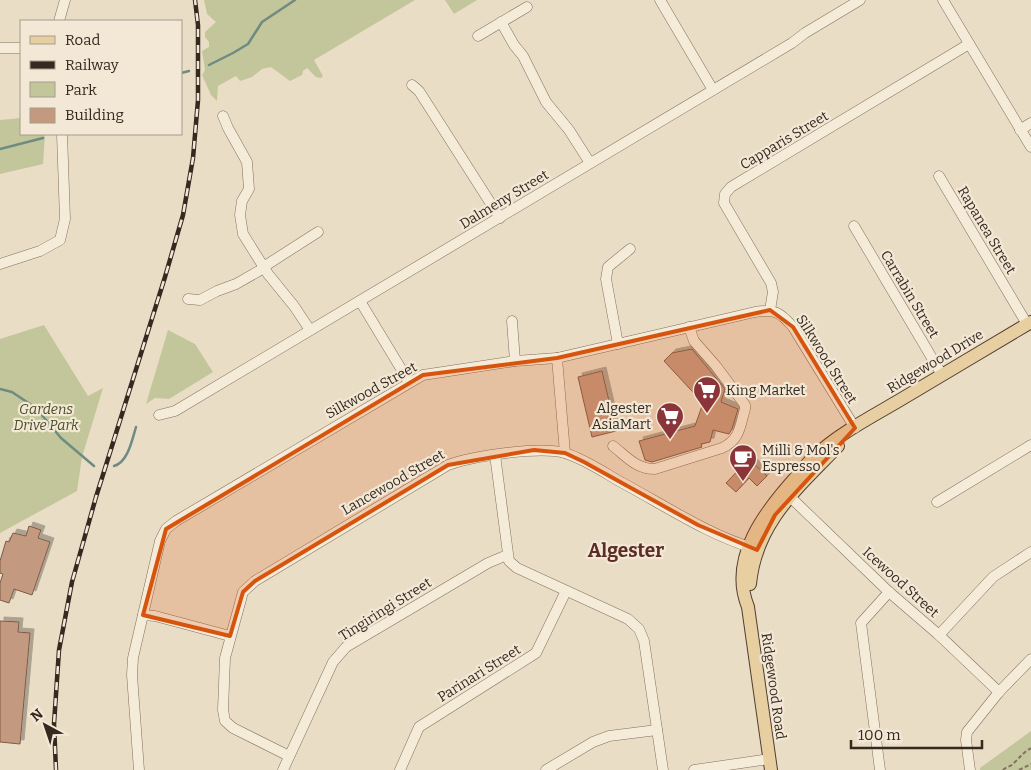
<svg xmlns="http://www.w3.org/2000/svg" width="1031" height="770" font-family="Bitter,serif">
<style>
.green{fill:#c3c69b}
.lines{fill:none;stroke-linecap:round;stroke-linejoin:round}
.stream{stroke:#6f8b82;stroke-width:2.5}
.building{fill:#c39980;stroke:#7f5a46;filter:url(#shadow)}
.minor-casing{stroke:#83705e;stroke-width:11}
.major-casing{stroke:#513f32;stroke-width:14}
.path{stroke:#83705e;stroke-width:2;stroke-dasharray:4 2.5;stroke-linecap:butt}
.minor{stroke:#f5ebd9;stroke-width:10}
.major{stroke:#e8cfa2;stroke-width:12}
.rail-casing{stroke:#352920;stroke-width:4.5}
.rail{stroke:#f2e8d5;stroke-width:2.5;stroke-dasharray:8;stroke-linecap:butt}
.marked{fill:#d6540e;fill-opacity:0.2;stroke:#d6540e;stroke-width:4;stroke-linejoin:round}
.labels{text-anchor:middle;stroke-width:4.5;stroke-linejoin:round;paint-order:stroke}
.street-label{font-size:14px;fill:#352920;stroke:#f2e8d5}
.poi-label{font-size:14px;fill:#352920;stroke:#f2e8d5;text-anchor:start}
.park-label{font-size:14px;font-style:italic;fill:#474f29;stroke:#f2e8d5}
.district-label{font-size:19px;font-weight:bold;fill:#5c2d24;stroke:#f2e8d5}
</style>
<defs>
<filter id="shadow"><feDropShadow dx="4" dy="-4" stdDeviation="0" flood-color="#0004"/></filter>
</defs>
<rect width="100%" height="100%" fill="#e9ddc6"/>
<g class="green">
<path d="M204 0H415L314 60 323 76 321 78 316 77 307 68 303 71 302 75 290 81 271 67 262 69 252 77 240 81 236 76 218 86 217 101 211 95 202 75 205 70 202 51 209 47V42L205 37V32L216 22 207 14Z"/>
<path d="M445 0H477L454 14Z"/>
<path d="M21 118V134H45L43 164 0 174V120Z"/>
<path d="M44 325 88 396 103 388 82 457 77 491 0 533V339Z"/>
<path d="M168 330 195 344 213 372 169 399 155 398 146 404Z"/>
<path d="M1031 731V770H980V768Z"/>
</g>
<g class="lines">
<g class="stream">
<path d="M209 65 233 53 248 44 262 22 295 0"/>
<path d="M181 73 189 71"/>
<path d="M0 149 43 138"/>
<path d="M0 389 12 392 36 408 61 438 94 466"/>
<path d="M114 466C128 462 132 440 136 427"/>
</g>
</g>
<g class="building">
<path d="M692 349 725 389 721 402 738 409 732 429 729 434 713 430 710 442 701 444 702 447 652 462 645 460 639 441 695 426 703 403 664 361 672 353Z"/>
<path d="M602 371 616 431 592 437 578 377Z"/>
<path d="M749 459 767 476 757 486 749 478 736 492 726 483Z"/>
<path d="M29 526 41 530 38 538 50 542 32 595 14 589 9 603 0 600V583L3 574 0 573V561L6 541 9 542 13 533 26 536Z"/>
<path d="M0 621 19 622 18 632 30 633 20 744 0 742Z"/>
</g>
<g class="lines">
<g class="minor-casing">
<g id="minor">
<path d="M660 0 713 90"/>
<path d="M943 0 1031 147"/>
<path d="M59 21 65 0"/>
<path d="M501 22 514 45 523 56 546 102 569 130 590 163"/>
<path d="M478 36 527 7"/>
<path d="M0 48H21"/>
<path d="M412 85 419 91 500 218"/>
<path d="M223 116 228 128 247 162 249 189 242 201 240 215 243 234 268 274 294 306 310 330"/>
<path d="M1020 130 1031 123"/>
<path d="M939 176 1027 324"/>
<path d="M854 226 942 375"/>
<path d="M0 264 40 251 60 240 65 219 62 134"/>
<path d="M188 299 200 300 217 291 236 284 264 268 268 264 318 232"/>
<path d="M360 301 409 382"/>
<path d="M770 310 773 292 771 283 724 203 725 194 731 187 969 44"/>
<path d="M512 321 515 361"/>
<path d="M618 344 606 279 608 267 630 249"/>
<path d="M557 358 565 453"/>
<path d="M159 415 175 411 792 43 805 33 860 0"/>
<path d="M613 446C627 457 636 469 655 469L722 448C740 440 740 426 745 409V405L716 366 694 341 689 327"/>
<path d="M495 455 509 561 517 568 628 619 639 629 644 641 663 770"/>
<path d="M785 492 889 592 939 635 999 692"/>
<path d="M937 502 1031 445"/>
<path d="M143 615 155 616 230 636"/>
<path d="M939 635 993 577 1031 552"/>
<path d="M289 756 233 728 225 721 223 710 225 658 243 592 255 581 448 465C472 456 540 446 565 453 584 459 602 471 619 481 664 505 708 535 756 549"/>
<path d="M139 770 132 675 133 658 160 541 166 529 176 521 423 375 515 361 557 358 755 312C775 309 780 312 793 327L855 428"/>
<path d="M283 770 333 662 346 647 488 563 507 555"/>
<path d="M400 770 419 727 536 653 566 591"/>
<path d="M546 770 593 742 609 736 657 730"/>
<path d="M694 770 769 759"/>
<path d="M880 770 861 623 889 592"/>
<path d="M970 770 966 740 967 732 999 692 1031 659"/>
</g>
</g>
<g class="major-casing">
<g id="major">
<path d="M750 584C756 522 798 488 838 446"/>
<path d="M771 770 748 607C728 558 766 510 797 476 803 469 808 462 815 456 838 434 873 416 900 400 944 374 987 348 1031 322"/>
</g>
</g>
<g class="path">
<path d="M1003 770C1007 766 1011 767 1014 763 1020 757 1024 752 1031 748"/>
<path d="M1019 770 1031 764"/>
</g>
<use href="#minor" class="minor"/>
<use href="#major" class="major"/>
<g class="rail-casing">
<path id="rail" d="M56 770 54 724 59 650 72 582 96 497 165 277 183 215 193 158 198 100V25L195 0"/>
</g>
<use href="#rail" class="rail"/>
</g>
<path class="marked" d="M770 310 793 327 855 428 775 515 757 550 698 525 584 462 565 453 534 450 448 465 255 581 243 592 230 636 143 615 166 529 423 375 557 358Z"/>
<defs>
<g id="supermarket-pin" transform="scale(1.4375)"><path d="M0 17L-7.5 6A9.5 9.5 0 1 1 7.5 6Z" fill="#8b353a" stroke="#f2e8d5"/><path d="M-6-5.5h2.5l.6 2H6L4.5 2H-2.5L-4.4-4H-6ZM-1.5 3.2a1.3 1.3 0 1 0 .1 0ZM3 3.2a1.3 1.3 0 1 0 .1 0Z" fill="#fff"/></g>
<g id="cafe-pin" transform="scale(1.4375)"><path d="M0 17L-7.5 6A9.5 9.5 0 1 1 7.5 6Z" fill="#8b353a" stroke="#f2e8d5"/><path d="M-5.5-4.5H6V0H3Q3 3.5 0 3.5H-2.5Q-5.5 3.5-5.5 0ZM3-3.2v2h1.7v-2ZM-6 4.5H4V6H-6Z" fill="#fff"/></g>
</defs>
<g fill-rule="evenodd">
<use href="#supermarket-pin" x="707" y="390"/>
<use href="#supermarket-pin" x="670" y="416"/>
<use href="#cafe-pin" x="743" y="458"/>
</g>
<g class="labels">
<g class="street-label">
<text transform="translate(784 140) rotate(-31)" y="5">Capparis Street</text>
<text transform="translate(504 199) rotate(-31)" y="5">Dalmeny Street</text>
<text transform="translate(987 230) rotate(59)" y="5">Rapanea Street</text>
<text transform="translate(910 294) rotate(59)" y="5">Carrabin Street</text>
<text transform="translate(827 359) rotate(58)" y="5">Silkwood Street</text>
<text transform="translate(935 361) rotate(-31)" y="5">Ridgewood Drive</text>
<text transform="translate(371 390) rotate(-29)" y="5">Silkwood Street</text>
<text transform="translate(393 482) rotate(-30)" y="5">Lancewood Street</text>
<text transform="translate(901 582) rotate(42)" y="5">Icewood Street</text>
<text transform="translate(385 609) rotate(-32)" y="5">Tingiringi Street</text>
<text transform="translate(479 673) rotate(-32)" y="5">Parinari Street</text>
<text transform="translate(774 686) rotate(82)" y="5">Ridgewood Road</text>
</g>
<g class="poi-label">
<text x="726" y="395">King Market</text>
<text x="651" y="413" text-anchor="end">Algester<tspan x="651" dy="16">AsiaMart</tspan></text>
<text x="762" y="455">Milli &amp; Mol's<tspan x="762" dy="16">Espresso</tspan></text>
</g>
<g class="park-label">
<text x="46" y="414">Gardens<tspan x="46" dy="16">Drive Park</tspan></text>
</g>
<g class="district-label">
<text x="626" y="557">Algester</text>
</g>
</g>
<rect x="20" y="20" width="162" height="115" fill="#f2e8d5" stroke="#a69c8d"/>
<rect x="30" y="36" width="25" height="8" fill="#e8cfa2" stroke="#a69c8d"/>
<text x="65" y="45" font-size="15" fill="#352920">Road</text>
<rect x="30" y="61" width="25" height="8" fill="#352920" stroke="#a69c8d"/>
<text x="65" y="70" font-size="15" fill="#352920">Railway</text>
<rect x="30" y="82" width="25" height="15" fill="#c3c69b" stroke="#a69c8d"/>
<text x="65" y="95" font-size="15" fill="#352920">Park</text>
<rect x="30" y="108" width="25" height="15" fill="#c39980" stroke="#a69c8d"/>
<text x="65" y="120" font-size="15" fill="#352920">Building</text>
<g transform="translate(45 725) rotate(320)" stroke="#f2e8d5" stroke-width="4" paint-order="stroke">
<path d="M0-4L9 19L0 12L-9 19Z" fill="#352920"/>
<text y="-8" font-size="14" font-weight="bold" text-anchor="middle" fill="#352920">N</text>
</g>
<path d="M851 740v8h131v-8" fill="none" stroke="#352920" stroke-width="2.5"/>
<text x="858" y="740" font-size="15" fill="#352920" stroke="#f2e8d5" stroke-width="4" paint-order="stroke">100 m</text>
</svg>
